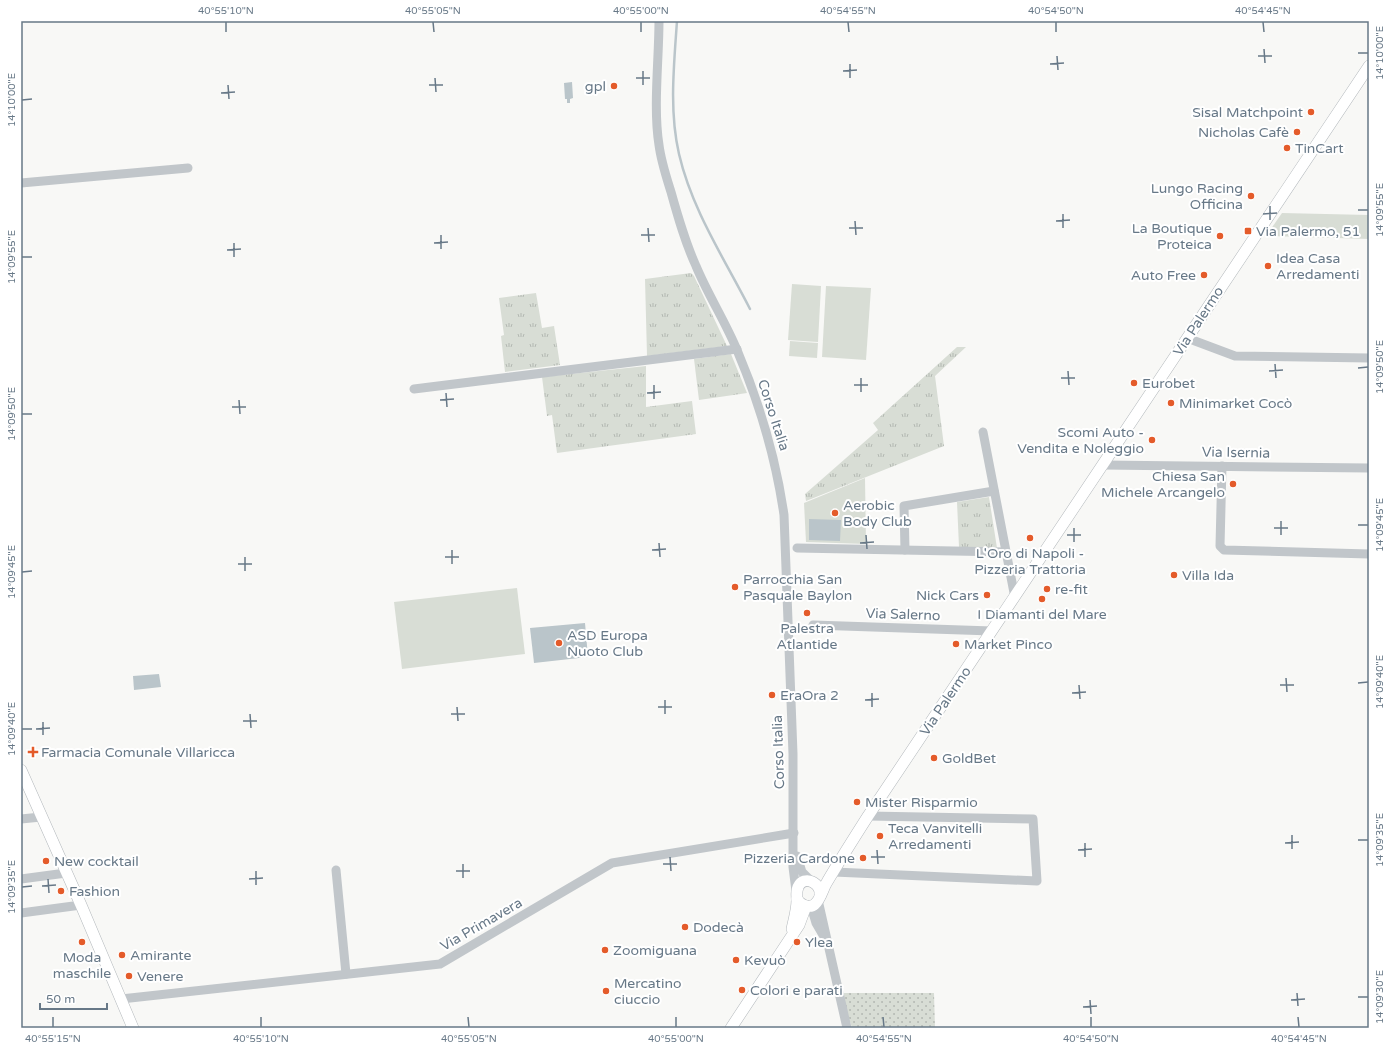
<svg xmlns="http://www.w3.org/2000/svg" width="1390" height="1049" font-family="'Varela Round',sans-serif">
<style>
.grass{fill:url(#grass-tufts)}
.garden{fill:url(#garden-dots)}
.pitch{fill:#d8ddd5}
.water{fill:#bac5ca}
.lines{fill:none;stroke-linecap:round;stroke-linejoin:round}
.stream{stroke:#bac5ca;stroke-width:2.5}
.major-casing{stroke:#b3b8bc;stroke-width:12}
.minor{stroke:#c1c6ca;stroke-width:9}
.major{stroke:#fff;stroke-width:11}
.ticks{fill:none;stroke:#677887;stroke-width:1.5}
.poi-dot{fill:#e45b2a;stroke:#fff;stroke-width:1.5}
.labels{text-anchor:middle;stroke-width:4;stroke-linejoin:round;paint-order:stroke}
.poi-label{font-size:14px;fill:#677887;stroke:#fff;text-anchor:start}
.street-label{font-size:14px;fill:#677887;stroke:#fff}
.neatline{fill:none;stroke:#677887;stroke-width:1.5}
.ticks-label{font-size:10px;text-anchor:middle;fill:#677887}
</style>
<defs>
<pattern id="grass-tufts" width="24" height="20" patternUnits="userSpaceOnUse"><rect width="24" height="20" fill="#d8ddd5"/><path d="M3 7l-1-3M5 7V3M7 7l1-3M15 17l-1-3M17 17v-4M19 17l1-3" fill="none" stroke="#b3b8b2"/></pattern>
<pattern id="garden-dots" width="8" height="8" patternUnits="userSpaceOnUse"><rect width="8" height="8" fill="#d8ddd5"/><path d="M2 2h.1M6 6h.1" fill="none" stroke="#b3b8b2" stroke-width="1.8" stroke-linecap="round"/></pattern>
</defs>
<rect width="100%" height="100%" fill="#f8f8f6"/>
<g class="grass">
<path d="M691 273 694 276 727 346 647 356 645 279Z"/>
<path d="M536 293 542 328 554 326 560 365 505 372 501 336 504 335 499 298Z"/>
<path d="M957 347H966L935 376 944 446 806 501 805 494 878 430 873 423Z"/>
<path d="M731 354 747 393 699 400 694 359Z"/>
<path d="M646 366V407L692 401 696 434 557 453 552 415 547 416 542 377Z"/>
<path d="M989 497 997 548 959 547 957 502Z"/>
</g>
<path class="garden" d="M841 993H934L935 1028H852Z"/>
<g class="pitch">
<path d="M1282 213 1369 215V239L1266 236Z"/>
<path d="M792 284 821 286 818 342 788 340Z"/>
<path d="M826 286 871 288 866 360 822 357Z"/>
<path d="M790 341 818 343 817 358 789 356Z"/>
<path d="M865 478 866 544 806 542 804 503Z"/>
<path d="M517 588 525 654 402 669 394 602Z"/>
</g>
<g class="water">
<path d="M572 82 573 98 570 99V103H567V99H565L564 83Z"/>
<path d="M809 519 841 520 840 541 809 540Z"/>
<path d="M585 623 588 657 534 663 530 628Z"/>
<path d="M159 674 161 687 134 690 133 676Z"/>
</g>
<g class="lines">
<path class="stream" d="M677 21C674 65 669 111 679 154 692 210 724 258 750 309"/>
<g class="major-casing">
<g id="major">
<path d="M21 770 81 905 133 1028"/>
<path d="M797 899C800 905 810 909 815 904 821 899 823 888 827 882 840 860 854 838 868 816L1369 66"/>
<path d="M792 929C794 919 797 910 797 900 797 896 796 892 798 887 804 874 822 883 820 896"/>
<path d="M731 1028 799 925 806 906"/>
</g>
</g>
<g class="minor">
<path d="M659 21C659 59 653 108 659 145 661 161 666 176 671 192 678 217 685 242 696 266 708 295 725 321 737 350 759 402 776 459 784 515L793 754V867L796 891"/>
<path d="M21 183 188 168"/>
<path d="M1187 338 1235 356 1369 358"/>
<path d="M414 389 737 349"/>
<path d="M983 432 1015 598"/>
<path d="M1103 465 1369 468"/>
<path d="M1222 466 1220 546 1224 550 1369 554"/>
<path d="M797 548 1006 552"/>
<path d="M905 550 904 506 994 491"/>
<path d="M813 625 992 631"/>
<path d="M21 819 41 817"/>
<path d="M797 856 802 872 811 881"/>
<path d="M336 870 346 974"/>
<path d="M834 872 1037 881 1033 819 868 816"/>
<path d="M21 879 66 873"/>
<path d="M818 900 847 1028"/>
<path d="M811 906 816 923 823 935"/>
<path d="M21 913 81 905"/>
<path d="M121 999 440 964 612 863 794 833"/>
</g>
<use href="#major" class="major"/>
</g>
<path class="ticks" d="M226 22V32M433 22 434 32M641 22V32M848 22 849 32M1056 22V32M1263 22 1264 32M1264 49 1265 63M1358 53H1368M1057 56 1058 70M1258 56H1272M850 64V78M1050 64 1064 63M643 71V85M843 71 857 70M435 78 436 92M636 78H650M228 85 229 99M429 85H443M221 93 235 92M22 100 32 99M1270 206V220M1358 210H1368M1063 214V228M1263 214 1277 213M855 221 856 235M1056 221 1070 220M648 228 649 242M849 228H863M441 235V249M641 235H655M234 243V257M434 243 448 242M227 250 241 249M22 257H32M1275 364 1276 378M1358 368 1368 367M1068 371 1069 385M1269 371 1283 370M861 378V392M1061 378H1075M654 385V399M854 385H868M446 393 447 407M647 393 661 392M239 400 240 414M440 400 454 399M232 407H246M22 414H32M1281 521V535M1358 525H1368M1074 528V542M1274 528H1288M866 535 867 549M1067 535H1081M659 543 660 557M860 543 874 542M452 550V564M652 550 666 549M245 557V571M445 557H459M238 564H252M22 572 32 571M1286 678 1287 692M1358 683 1368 682M1079 685 1080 699M1280 685H1294M872 693V707M1072 693 1086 692M665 700V714M865 700 879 699M457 707 458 721M658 707H672M250 714 251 728M451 714H465M243 721H257M43 722V735M22 729H32M36 729 50 728M1292 835V849M1358 840H1368M1085 843V857M1285 843 1299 842M877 850 878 864M1078 850 1092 849M670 857 671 871M871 857H885M463 864V878M663 864H677M256 871V885M456 871H470M48 879 49 893M249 879 263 878M42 886 56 885M22 887 32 886M1297 993 1298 1006M1358 997H1368M1090 1000 1091 1014M1291 1000 1305 999M1083 1007 1097 1006M53 1017V1027M261 1017V1027M468 1017 469 1027M676 1017V1027M883 1017 884 1027M1091 1017V1027M1298 1017 1299 1027"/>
<g class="poi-dot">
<circle cx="614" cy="86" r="4"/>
<circle cx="1311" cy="112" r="4"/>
<circle cx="1297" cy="132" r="4"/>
<circle cx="1287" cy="148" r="4"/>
<circle cx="1251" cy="196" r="4"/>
<rect x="1244" y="227" width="8" height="8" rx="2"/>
<circle cx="1220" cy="236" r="4"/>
<circle cx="1268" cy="266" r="4"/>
<circle cx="1204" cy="275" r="4"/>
<circle cx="1134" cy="383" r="4"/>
<circle cx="1171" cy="403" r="4"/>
<circle cx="1152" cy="440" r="4"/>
<circle cx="1233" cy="484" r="4"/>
<circle cx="835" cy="513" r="4"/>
<circle cx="1030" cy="538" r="4"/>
<circle cx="1174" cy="575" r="4"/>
<circle cx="735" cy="587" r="4"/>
<circle cx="1047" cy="589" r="4"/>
<circle cx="987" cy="595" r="4"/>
<circle cx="1042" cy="599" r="4"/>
<circle cx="807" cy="613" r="4"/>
<circle cx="559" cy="643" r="4"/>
<circle cx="956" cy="644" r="4"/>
<circle cx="772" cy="695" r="4"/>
<path d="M31 746h4v4h4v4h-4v4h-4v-4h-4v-4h4z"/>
<circle cx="934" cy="758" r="4"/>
<circle cx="857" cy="802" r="4"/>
<circle cx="880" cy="836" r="4"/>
<circle cx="863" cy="858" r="4"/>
<circle cx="46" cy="861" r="4"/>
<circle cx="61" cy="891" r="4"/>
<circle cx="685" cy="927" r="4"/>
<circle cx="82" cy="942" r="4"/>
<circle cx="797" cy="942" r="4"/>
<circle cx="605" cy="950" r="4"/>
<circle cx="122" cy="955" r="4"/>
<circle cx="736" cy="960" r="4"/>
<circle cx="129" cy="976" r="4"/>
<circle cx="742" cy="990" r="4"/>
<circle cx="606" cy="991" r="4"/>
</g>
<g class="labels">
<g class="poi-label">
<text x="606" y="91" text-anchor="end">gpl</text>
<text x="1303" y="117" text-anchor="end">Sisal Matchpoint</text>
<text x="1289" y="137" text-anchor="end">Nicholas Cafè</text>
<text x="1295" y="153">TinCart</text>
<text x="1243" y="193" text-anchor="end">Lungo Racing<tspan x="1243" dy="16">Officina</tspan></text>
<text x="1212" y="233" text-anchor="end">La Boutique<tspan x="1212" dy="16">Proteica</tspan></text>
<text x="1256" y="236">Via Palermo, 51</text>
<text x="1276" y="263">Idea Casa<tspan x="1276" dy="16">Arredamenti</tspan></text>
<text x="1196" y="280" text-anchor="end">Auto Free</text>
<text x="1142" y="388">Eurobet</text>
<text x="1179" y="408">Minimarket Cocò</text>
<text x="1144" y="437" text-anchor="end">Scomi Auto -<tspan x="1144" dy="16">Vendita e Noleggio</tspan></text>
<text x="1225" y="481" text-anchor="end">Chiesa San<tspan x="1225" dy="16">Michele Arcangelo</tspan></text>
<text x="843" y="510">Aerobic<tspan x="843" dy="16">Body Club</tspan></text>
<text x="1030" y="558" text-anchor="middle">L'Oro di Napoli -<tspan x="1030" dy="16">Pizzeria Trattoria</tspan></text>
<text x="1182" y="580">Villa Ida</text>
<text x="743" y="584">Parrocchia San<tspan x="743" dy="16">Pasquale Baylon</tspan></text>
<text x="1055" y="594">re-fit</text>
<text x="979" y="600" text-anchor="end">Nick Cars</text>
<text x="1042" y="619" text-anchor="middle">I Diamanti del Mare</text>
<text x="807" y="633" text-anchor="middle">Palestra<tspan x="807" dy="16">Atlantide</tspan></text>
<text x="567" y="640">ASD Europa<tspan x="567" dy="16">Nuoto Club</tspan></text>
<text x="964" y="649">Market Pinco</text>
<text x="780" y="700">EraOra 2</text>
<text x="41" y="757">Farmacia Comunale Villaricca</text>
<text x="942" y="763">GoldBet</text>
<text x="865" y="807">Mister Risparmio</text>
<text x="888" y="833">Teca Vanvitelli<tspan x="888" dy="16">Arredamenti</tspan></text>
<text x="855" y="863" text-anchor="end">Pizzeria Cardone</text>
<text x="54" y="866">New cocktail</text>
<text x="69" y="896">Fashion</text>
<text x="693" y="932">Dodecà</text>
<text x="805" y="947">Ylea</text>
<text x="613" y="955">Zoomiguana</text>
<text x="130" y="960">Amirante</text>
<text x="82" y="962" text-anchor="middle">Moda<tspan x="82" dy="16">maschile</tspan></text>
<text x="744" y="965">Kevuò</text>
<text x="137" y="981">Venere</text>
<text x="614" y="988">Mercatino<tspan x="614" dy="16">ciuccio</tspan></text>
<text x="750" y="995">Colori e parati</text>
</g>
<g class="street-label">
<text transform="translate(1198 321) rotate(-57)" y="5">Via Palermo</text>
<text transform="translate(774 415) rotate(72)" y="5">Corso Italia</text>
<text transform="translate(1236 452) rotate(1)" y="5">Via Isernia</text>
<text transform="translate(903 614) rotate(2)" y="5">Via Salerno</text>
<text transform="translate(945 701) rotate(-56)" y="5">Via Palermo</text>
<text transform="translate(778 752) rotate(-92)" y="5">Corso Italia</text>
<text transform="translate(481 924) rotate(-30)" y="5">Via Primavera</text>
</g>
</g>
<rect width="1390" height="1049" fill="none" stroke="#ffffff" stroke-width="44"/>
<path d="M40 1003v6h67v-6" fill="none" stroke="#677887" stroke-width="2"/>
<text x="46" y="1003" font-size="12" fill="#677887" stroke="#ffffff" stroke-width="3" paint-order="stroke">50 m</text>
<rect x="22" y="22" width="1346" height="1005" class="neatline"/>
<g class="ticks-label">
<text x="226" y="14">40°55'10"N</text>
<text x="433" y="14">40°55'05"N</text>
<text x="641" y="14">40°55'00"N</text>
<text x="848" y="14">40°54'55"N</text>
<text x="1056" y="14">40°54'50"N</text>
<text x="1263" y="14">40°54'45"N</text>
<text transform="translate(1379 53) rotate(-90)" y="4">14°10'00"E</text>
<text transform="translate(11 100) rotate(-90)" y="4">14°10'00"E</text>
<text transform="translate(1379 210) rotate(-90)" y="4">14°09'55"E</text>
<text transform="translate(11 257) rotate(-90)" y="4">14°09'55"E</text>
<text transform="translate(1379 367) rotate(-90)" y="4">14°09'50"E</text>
<text transform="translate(11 414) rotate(-90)" y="4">14°09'50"E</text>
<text transform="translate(1379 525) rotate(-90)" y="4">14°09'45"E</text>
<text transform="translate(11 572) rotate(-90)" y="4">14°09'45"E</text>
<text transform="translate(1379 682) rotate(-90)" y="4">14°09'40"E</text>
<text transform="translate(11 729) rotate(-90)" y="4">14°09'40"E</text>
<text transform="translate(1379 840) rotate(-90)" y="4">14°09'35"E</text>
<text transform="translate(11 887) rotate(-90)" y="4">14°09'35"E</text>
<text transform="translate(1379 997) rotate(-90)" y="4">14°09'30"E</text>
<text x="53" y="1042">40°55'15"N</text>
<text x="261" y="1042">40°55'10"N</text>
<text x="469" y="1042">40°55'05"N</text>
<text x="676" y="1042">40°55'00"N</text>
<text x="884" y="1042">40°54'55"N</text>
<text x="1091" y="1042">40°54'50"N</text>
<text x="1299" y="1042">40°54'45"N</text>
</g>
</svg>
